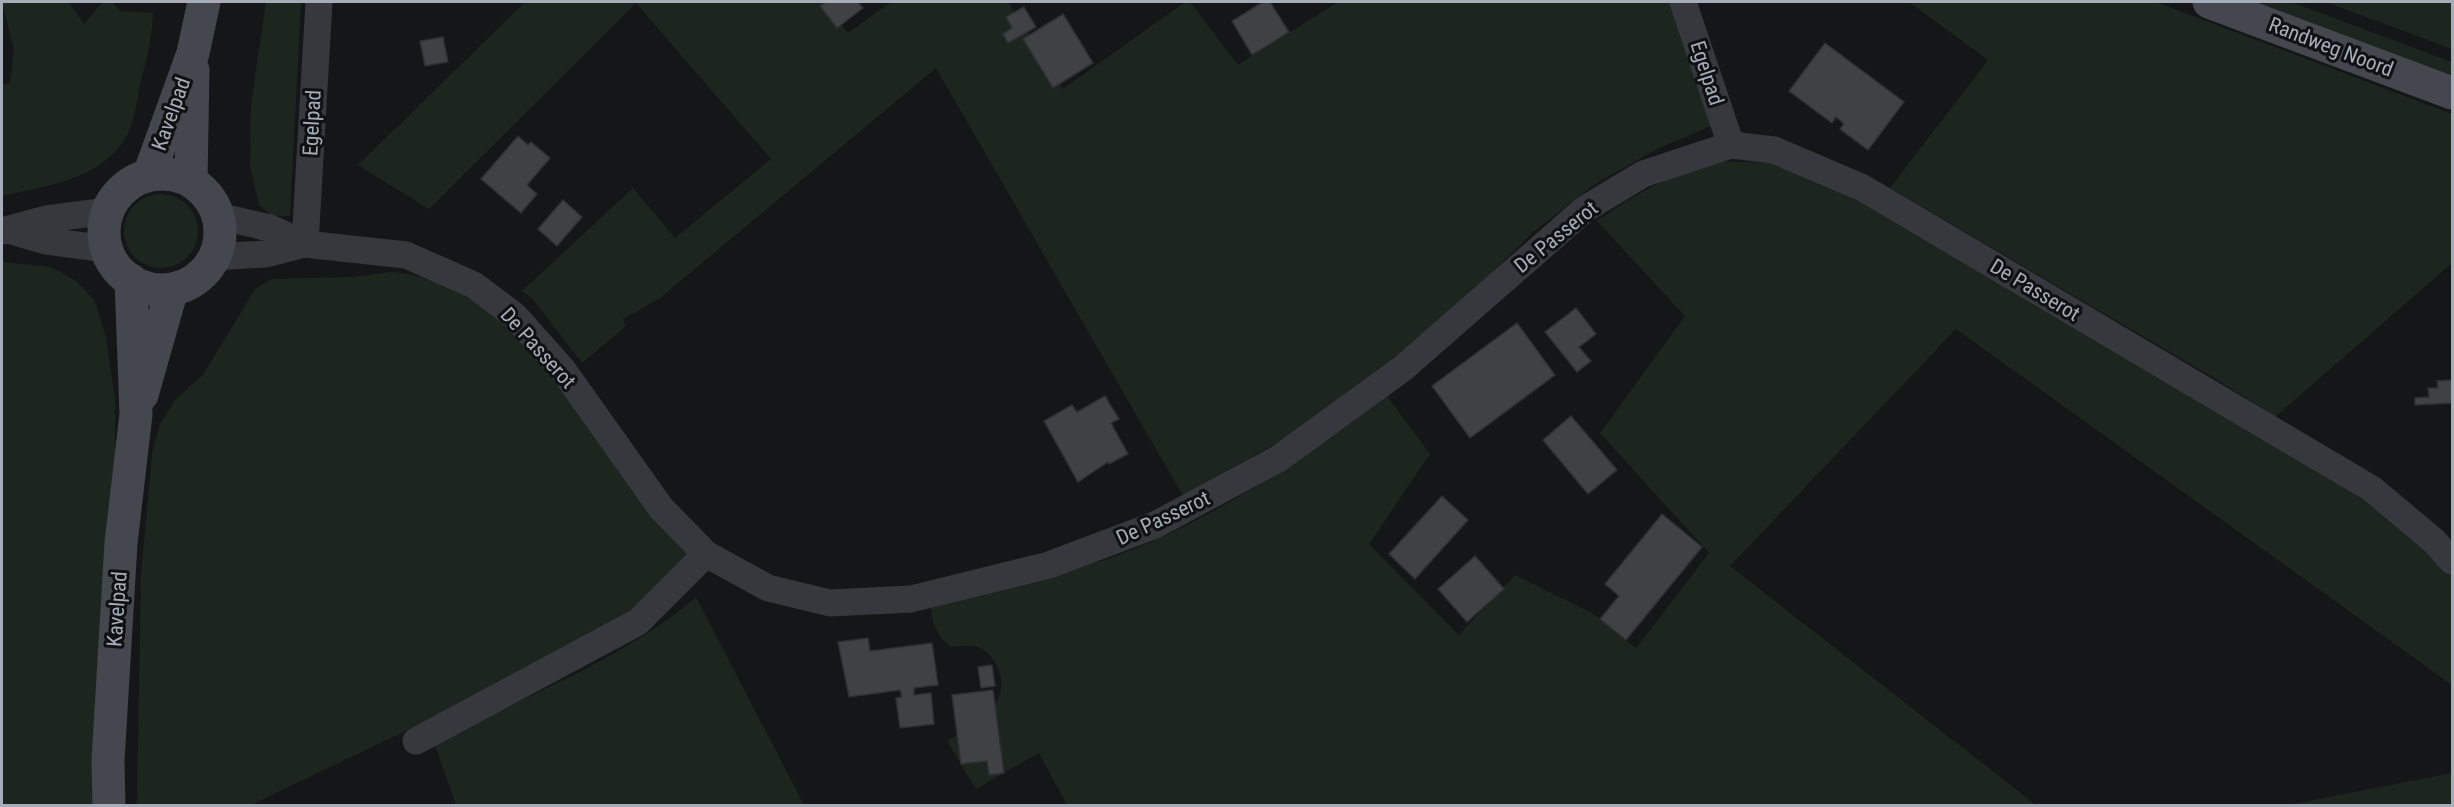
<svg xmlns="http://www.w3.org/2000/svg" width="2454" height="807" font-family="'Roboto Condensed',sans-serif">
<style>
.green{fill:#1d261e}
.building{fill:#3f4145;stroke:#2f3034;stroke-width:1.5}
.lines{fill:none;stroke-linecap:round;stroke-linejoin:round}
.street{stroke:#36383d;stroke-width:27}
.secondary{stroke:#44474d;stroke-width:33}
.labels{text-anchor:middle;stroke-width:6;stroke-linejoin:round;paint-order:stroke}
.street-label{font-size:21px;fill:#a6adb9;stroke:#101113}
</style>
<rect width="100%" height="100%" fill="#151618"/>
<g class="green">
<path d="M2 2H68L84 24 103 2H112L120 11 153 13C152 37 147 58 141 81 137 98 136 115 129 131 107 179 47 186 2 196V85L10 83 14 49Z"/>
<path d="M266 2H301L290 216H272L259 205 250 167 251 105Z"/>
<path d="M525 2H823L848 33 891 2H1008L1063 89 1185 2H1190L1238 65 1338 2H1677L1718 127H1709L1657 149 1595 184 1532 233 1458 306 1379 370 1292 434 1183 496 936 68 660 298 623 319 626 326 582 363 532 298 522 291 633 188 675 238 771 159 636 3 429 209 358 165Z"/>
<path d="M1909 2H2156L2452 114V263L2275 417 2221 382 1890 188 1988 60Z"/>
<path d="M2255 2H2291L2452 62V76Z"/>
<path d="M2326 2H2450L2452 3V49Z"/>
<path d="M1722 161 1772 163 1828 183 1986 268 2419 534 2452 572V685L1956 329 1730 566 2036 805H1067L1039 753 976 789 947 741C975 725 1015 703 997 666 993 658 986 649 977 647 970 645 958 647 950 647 934 632 932 621 930 600 990 590 1049 578 1107 559 1202 527 1307 457 1387 396L1430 454 1369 544 1459 635 1515 575 1592 613 1636 648 1709 553 1600 433 1685 316 1597 221 1630 199 1681 171Z"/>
<circle cx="161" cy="231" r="37"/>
<path d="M2 262 51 267 75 280 95 301 106 338 115 399V457L107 519 100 657 98 805H2Z"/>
<path d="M391 272C429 274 463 293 496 309L692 547 670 593 551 661 251 805 137 806 141 575 152 454 160 424 176 399 203 375 255 289 272 279 353 277Z"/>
<path d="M696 597 804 805H456L435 745C521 695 620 663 696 597Z"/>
<path d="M2452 773V805H2288Z"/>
</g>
<g class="building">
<path d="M826 2H858L863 8 837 28 820 6Z"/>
<path d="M1263 2H1270L1289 32 1252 55 1232 21Z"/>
<path d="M1024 7 1036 27 1008 43 1003 34 1012 28 1006 17Z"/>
<path d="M1063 14 1093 63 1053 88 1023 39Z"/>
<path d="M443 37 448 62 425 66 420 41Z"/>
<path d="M1825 43 1904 102 1868 150 1840 129 1844 124 1836 117 1832 123 1789 91Z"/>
<path d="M518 136 528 145 531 142 550 158 527 185 537 194 521 213 481 179Z"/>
<path d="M563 200 582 217 557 246 538 229Z"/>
<path d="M1576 308 1596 334 1579 347 1591 361 1577 372 1545 332Z"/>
<path d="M1517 323 1555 375 1470 438 1432 386Z"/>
<path d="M2452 380V403L2415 405V398L2429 397 2428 388H2438L2437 381Z"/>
<path d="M1105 396 1119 419 1111 423 1128 454 1109 464 1108 462 1078 482 1044 421 1072 405 1077 412Z"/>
<path d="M1571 416 1617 470 1588 494 1543 440Z"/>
<path d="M1442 496 1468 520 1415 579 1389 554Z"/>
<path d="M1662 514 1702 547 1626 640 1600 619 1619 596 1605 584Z"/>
<path d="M1475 556 1504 589 1467 622 1438 589Z"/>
<path d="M868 638 870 651 932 643 938 685 914 688V695L931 693 934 724 900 728 896 698 902 697 900 690 849 697 838 642Z"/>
<path d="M992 665 995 686 981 688 978 667Z"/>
<path d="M993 690 1004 773 989 775 987 761 961 764 952 695Z"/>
</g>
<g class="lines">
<g class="street">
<path d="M1683 2 1731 145"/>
<path d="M218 216 270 228 305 244 406 255 474 285 515 316 563 370 661 508 706 554 768 588 830 603 911 599 1049 565 1155 525 1278 459 1402 369 1585 209 1643 174 1731 145 1774 150 1863 188 2372 489 2434 541 2452 561"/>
<path d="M8 230 46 241 107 249"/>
<path d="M2 231 46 219 108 211"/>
<path d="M305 244 319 2"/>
<path d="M214 257 266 254 305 244"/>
<path d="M416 741 638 622 706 554"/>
</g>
<g class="secondary">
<path d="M2209 2 2452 93"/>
<circle cx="162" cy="232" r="58"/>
<path d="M149 175 193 53 204 2"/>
<path d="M191 181 193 70"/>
<path d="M142 395 172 289"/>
<path d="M109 806 108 761 121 543 136 414 131 280"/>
</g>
</g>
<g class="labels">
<g class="street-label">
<text transform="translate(2331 47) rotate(21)" y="7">Randweg Noord</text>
<text transform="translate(1707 73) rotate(72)" y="7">Egelpad</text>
<text transform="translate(171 114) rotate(-70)" y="7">Kavelpad</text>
<text transform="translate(312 123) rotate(-87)" y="7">Egelpad</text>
<text transform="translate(1556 237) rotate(-39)" y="7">De Passerot</text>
<text transform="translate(2035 290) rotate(31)" y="7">De Passerot</text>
<text transform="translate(538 348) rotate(48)" y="7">De Passerot</text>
<text transform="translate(1163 518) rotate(-25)" y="7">De Passerot</text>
<text transform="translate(117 609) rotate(-86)" y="7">Kavelpad</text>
</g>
</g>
<rect width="2454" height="807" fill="none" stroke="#a6adb9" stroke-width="6"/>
</svg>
